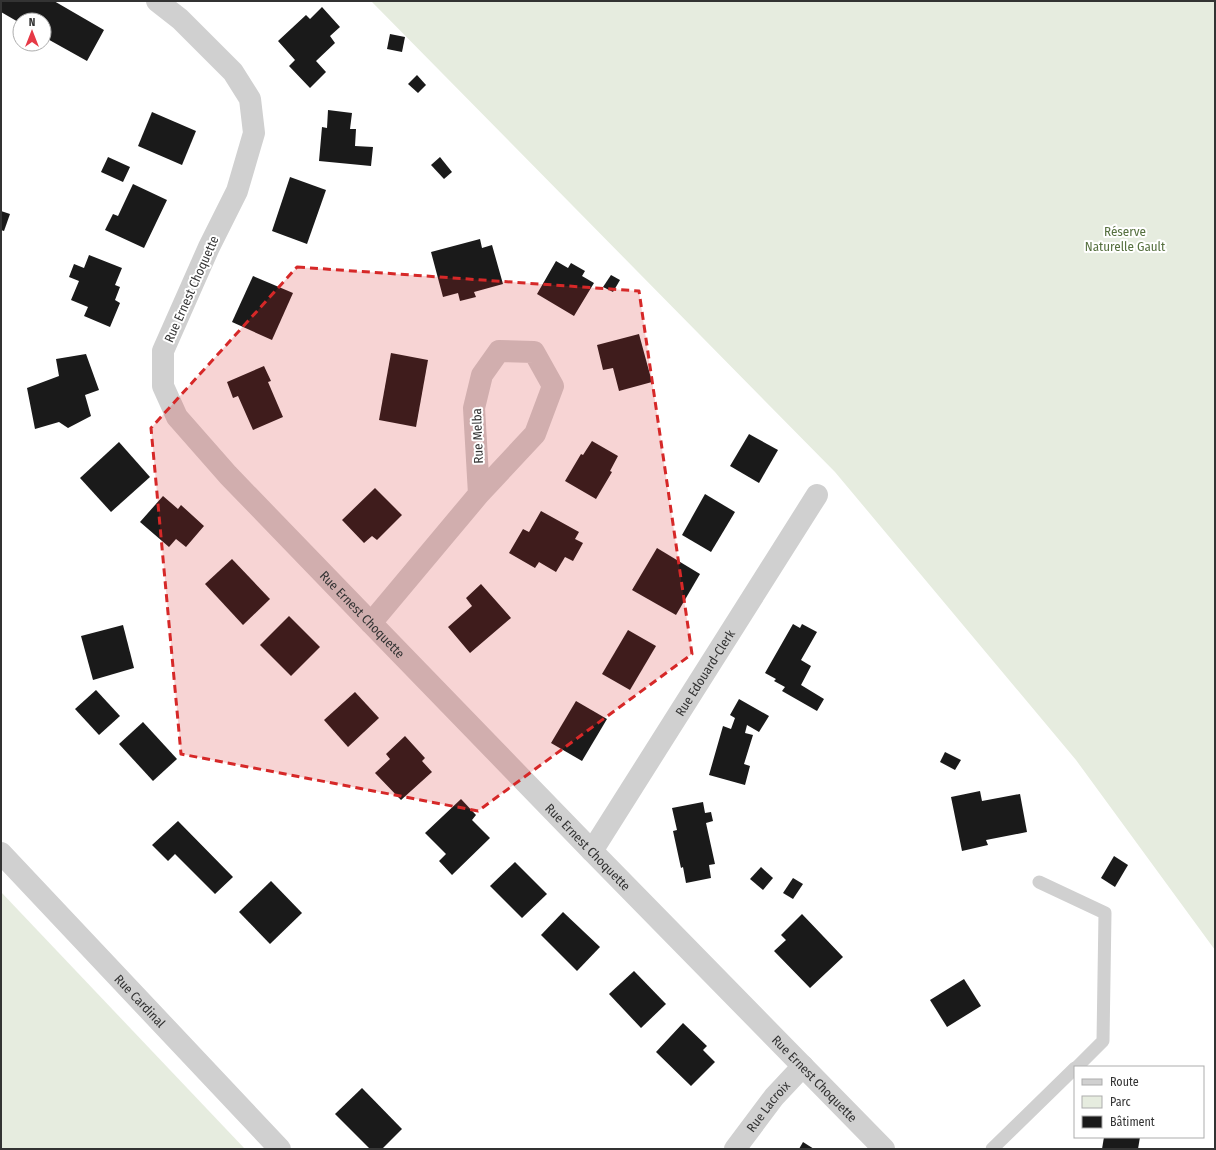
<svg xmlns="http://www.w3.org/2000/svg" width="1216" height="1150" font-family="'Fira Sans Condensed',sans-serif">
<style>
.green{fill:#e6ecdf}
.building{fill:#1a1a1a}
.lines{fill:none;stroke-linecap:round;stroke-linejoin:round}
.lane{stroke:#d0d0d0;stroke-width:13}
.street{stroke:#d0d0d0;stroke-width:22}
.marked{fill:#d62828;fill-opacity:0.2;stroke:#d62828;stroke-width:3;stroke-dasharray:8 5;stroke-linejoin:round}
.labels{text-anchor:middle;stroke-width:4;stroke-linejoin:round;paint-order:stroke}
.park-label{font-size:13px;fill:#56703f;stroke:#fff}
.street-label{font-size:13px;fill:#333;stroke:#fff}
</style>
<rect width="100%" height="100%" fill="#fff"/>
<g class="green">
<path d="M371 1H1215V950L1076 760 835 472Z"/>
<path d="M1 892 245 1149H1Z"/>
</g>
<g class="building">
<path d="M1 1H54L104 30 87 61 44 37V20H20V23L1 12Z"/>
<path d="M322 7 340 27 330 36 335 43 316 61 326 72 310 88 289 66 295 60 278 41 306 15 310 19Z"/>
<path d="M390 34 405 37 402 52 387 49Z"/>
<path d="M417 75 426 85 418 93 408 84Z"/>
<path d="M328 110 352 113 350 129H356L355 146 373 147 371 166 319 161 322 127 327 128Z"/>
<path d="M152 112 196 131 182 165 138 146Z"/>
<path d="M108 157 130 167 123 182 101 172Z"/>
<path d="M440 157 452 172 444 179 431 165Z"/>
<path d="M290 177 326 190 307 244 272 231Z"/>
<path d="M133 184 167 200 144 248 105 230 113 214 118 216Z"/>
<path d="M1 211 10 214 4 231 1 230Z"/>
<path d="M480 239 482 248 492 245 503 284 474 292 476 297 460 301 458 293 443 297 431 252Z"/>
<path d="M89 255 122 268 115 285 120 287 115 300 120 303 110 327 84 316 88 307 71 300 79 281 69 277 74 264 84 268Z"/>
<path d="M556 261 568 268 571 263 585 271 582 276 594 283 574 316 537 294Z"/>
<path d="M611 275 620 280 613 292 603 287Z"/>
<path d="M253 276 293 293 272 340 232 322Z"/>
<path d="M639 334 652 382 619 391 613 368 603 370 597 345Z"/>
<path d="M391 353 428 360 416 427 379 420Z"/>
<path d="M86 354 99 390 85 395 91 416 68 428 59 422 35 429 27 388 59 376 56 359Z"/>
<path d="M264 366 271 381 268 382 283 417 253 430 238 396 233 398 227 382Z"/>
<path d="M749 434 778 450 759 483 730 466Z"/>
<path d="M592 441 618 456 610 471 612 472 596 499 565 481 581 454 583 455Z"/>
<path d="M119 442 150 477 111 512 80 478Z"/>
<path d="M375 488 402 515 377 540 372 536 364 543 342 520Z"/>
<path d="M705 494 735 512 711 552 682 535Z"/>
<path d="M163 496 178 509 181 505 204 526 186 547 176 539 169 547 140 522Z"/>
<path d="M541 511 579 532 575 539 583 543 573 561 565 557 556 572 539 562 535 568 509 553 523 529 529 532Z"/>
<path d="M657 548 700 574 676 615 632 590Z"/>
<path d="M232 559 270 599 243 625 205 584Z"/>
<path d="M481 584 511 618 470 653 448 627 472 606 466 598Z"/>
<path d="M289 616 320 647 291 676 260 645Z"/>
<path d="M793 624 800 628 802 624 817 632 801 660 811 666 801 685 824 699 817 711 782 691 785 687 774 681 776 679 765 673Z"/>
<path d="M123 625 134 668 93 680 81 636Z"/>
<path d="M628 630 656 646 630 690 602 674Z"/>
<path d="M96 690 120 716 99 735 75 709Z"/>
<path d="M355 692 379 718 348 747 324 720Z"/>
<path d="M739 699 769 716 759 732 747 725 745 733 753 735 744 764 750 766 745 785 709 775 723 726 731 729 735 718 730 715Z"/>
<path d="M576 701 607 719 582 761 551 743Z"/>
<path d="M143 722 177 759 153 781 119 744Z"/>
<path d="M405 736 425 758 422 761 432 772 401 800 375 773 390 759 386 754Z"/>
<path d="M945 752 961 760 955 770 940 762Z"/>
<path d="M980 791 982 801 1020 794 1027 832 986 840 988 845 962 851 951 797Z"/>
<path d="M461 799 476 815 472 820 490 838 452 875 439 861 446 854 425 833Z"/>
<path d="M703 802 705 813 711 812 713 821 706 823 715 864 709 865 711 878 686 883 683 867 681 868 673 831 677 830 672 808Z"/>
<path d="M178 821 233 877 215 894 175 854 168 861 152 845Z"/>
<path d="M1114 856 1128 865 1115 887 1101 878Z"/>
<path d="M515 862 547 894 522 918 490 886Z"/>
<path d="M761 867 773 878 763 890 750 879Z"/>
<path d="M793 878 803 884 793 899 783 893Z"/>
<path d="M271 881 302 913 270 944 239 912Z"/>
<path d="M563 912 600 947 577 971 541 935Z"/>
<path d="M802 914 843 957 810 988 774 951 786 940 781 935Z"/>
<path d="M634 971 666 1004 641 1028 609 994Z"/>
<path d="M964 979 981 1006 947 1027 930 1000Z"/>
<path d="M683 1023 707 1046 703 1050 715 1062 691 1086 656 1052Z"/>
<path d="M362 1088 402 1129 382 1149H370L335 1114Z"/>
<path d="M1104 1137H1140L1138 1149H1102Z"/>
<path d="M803 1142 814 1149H799Z"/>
</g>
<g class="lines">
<g class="lane">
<path d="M1039 882 1105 913 1103 1041 1077 1067"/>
<path d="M992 1149 1075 1068"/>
</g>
<g class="street">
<path id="s1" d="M157 1 180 19 233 72 250 99 254 133 237 191 209 247 163 351V386L177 417 228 475 371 623 592 851 884 1149"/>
<path d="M371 623 479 494 535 434 553 386 534 352 499 351 482 375 474 408 479 494"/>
<path id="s2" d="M592 851 817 495"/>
<path id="s3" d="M1 853 280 1149"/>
<path id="s4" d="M735 1149 774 1097 803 1066"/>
</g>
</g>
<path class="marked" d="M297 267 639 291 692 654 478 811 181 754 151 428Z"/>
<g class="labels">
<g class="park-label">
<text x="1125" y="236">Réserve<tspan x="1125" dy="15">Naturelle Gault</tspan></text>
</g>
<g class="street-label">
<text transform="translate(191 289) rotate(-66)" y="5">Rue Ernest Choquette</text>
<text transform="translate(477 436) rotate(-92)" y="5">Rue Melba</text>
<text dy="5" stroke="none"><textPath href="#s1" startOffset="747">Rue Ernest Choquette</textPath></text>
<text dy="5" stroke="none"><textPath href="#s2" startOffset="211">Rue Edouard-Clerk</textPath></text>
<text dy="5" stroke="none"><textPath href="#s1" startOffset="1071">Rue Ernest Choquette</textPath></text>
<text dy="5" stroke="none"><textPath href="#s3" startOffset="203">Rue Cardinal</textPath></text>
<text dy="5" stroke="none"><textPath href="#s1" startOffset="1395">Rue Ernest Choquette</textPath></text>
<text dy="5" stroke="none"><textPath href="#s4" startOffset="54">Rue Lacroix</textPath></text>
</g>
</g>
<rect width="1216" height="1150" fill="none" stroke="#333333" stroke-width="4"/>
<rect x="1074" y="1066" width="130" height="72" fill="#ffffff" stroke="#adadad"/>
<rect x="1082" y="1079" width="20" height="6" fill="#d0d0d0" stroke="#adadad"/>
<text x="1110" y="1086" font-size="12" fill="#333333">Route</text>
<rect x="1082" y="1096" width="20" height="12" fill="#e6ecdf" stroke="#adadad"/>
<text x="1110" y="1106" font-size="12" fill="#333333">Parc</text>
<rect x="1082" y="1116" width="20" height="12" fill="#1a1a1a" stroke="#adadad"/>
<text x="1110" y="1126" font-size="12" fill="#333333">Bâtiment</text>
<g transform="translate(32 32)"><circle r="19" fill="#ffffff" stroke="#adadad"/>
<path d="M0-3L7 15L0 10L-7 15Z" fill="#e63946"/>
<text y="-6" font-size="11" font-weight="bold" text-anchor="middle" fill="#333333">N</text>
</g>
</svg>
